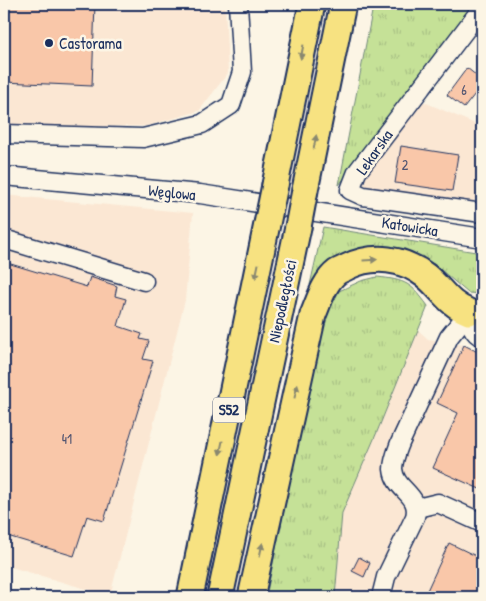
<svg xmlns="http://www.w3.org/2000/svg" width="486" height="601" font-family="'Patrick Hand',sans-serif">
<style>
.built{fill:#fbe7d3}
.grass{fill:url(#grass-tufts);stroke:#70887a}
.building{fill:#f9c7a9;stroke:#1b2f5e}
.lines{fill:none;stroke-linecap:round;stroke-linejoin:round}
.minor-casing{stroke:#1b2f5e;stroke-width:21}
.highway-casing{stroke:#1b2f5e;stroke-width:29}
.minor{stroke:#fcf5e5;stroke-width:18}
.highway{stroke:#f7e281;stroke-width:25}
.highway-bridge-casing{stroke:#1b2f5e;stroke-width:29;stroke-linecap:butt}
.highway-bridge{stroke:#f7e281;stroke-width:25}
.oneway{fill:#898870}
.poi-dot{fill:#1b2f5e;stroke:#fcf5e5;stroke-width:2}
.labels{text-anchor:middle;stroke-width:5;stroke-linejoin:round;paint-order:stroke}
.number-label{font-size:14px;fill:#525571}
.shield{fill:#fcf5e5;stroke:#5e6a86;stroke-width:1}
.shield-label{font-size:15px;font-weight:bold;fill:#1b2f5e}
.poi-label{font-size:16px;fill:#1b2f5e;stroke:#fcf5e5;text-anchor:start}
.street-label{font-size:16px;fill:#1b2f5e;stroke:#fcf5e5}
</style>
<defs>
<pattern id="grass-tufts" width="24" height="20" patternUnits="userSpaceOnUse" patternTransform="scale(1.25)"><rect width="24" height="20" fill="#c5e197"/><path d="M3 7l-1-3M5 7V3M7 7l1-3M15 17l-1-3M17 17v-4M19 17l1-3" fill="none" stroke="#a9c185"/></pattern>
</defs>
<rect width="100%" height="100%" fill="#fcf5e5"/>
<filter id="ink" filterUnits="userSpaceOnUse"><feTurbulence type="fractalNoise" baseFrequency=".02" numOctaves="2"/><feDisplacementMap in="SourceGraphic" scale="10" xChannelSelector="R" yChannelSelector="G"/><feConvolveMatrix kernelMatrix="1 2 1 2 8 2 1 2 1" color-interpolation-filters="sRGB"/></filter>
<g filter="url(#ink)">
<g class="built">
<path d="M4 4H225L228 73 199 111 147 126 4 128Z"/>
<path d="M422 101 482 127V191L473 203 358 186Z"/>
<path d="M4 195 193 213 185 300 110 596 4 565Z"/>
<path d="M418 330 428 339 464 345 482 354V597H335L342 513 377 432Z"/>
</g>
<g class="grass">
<path d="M374 4H478L339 185 372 12Z"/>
<path d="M323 227 482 253V294L468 293 434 264 411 256 328 266 310 285Z"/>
<path d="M377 277C406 280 411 283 428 306L377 432 342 513 335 597H266L323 322 339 291 361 281Z"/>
</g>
<g class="building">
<path d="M4 4H95L92 86 4 82Z"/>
<path d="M467 68 482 80V85L464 108 447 95Z"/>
<path d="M401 146 458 155 452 191 395 183Z"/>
<path d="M4 262 87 287 90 277 117 286 115 296 126 299 118 326 142 334 140 339 149 341 143 359 153 361 104 521 87 516 74 556 4 535Z"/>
<path d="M464 345 482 354V490L433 468 458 413 437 403Z"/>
<path d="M449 543 482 559V597H424Z"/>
<path d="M359 557 370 563 364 577 352 571Z"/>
</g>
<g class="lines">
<g class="minor-casing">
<g id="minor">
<path d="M482 8 357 172 350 190 363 196 482 213"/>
<path d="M4 134 143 138 202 124 231 105 242 72 238 4"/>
<path d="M4 176 200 194 482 238"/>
<path d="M4 239 144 281"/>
<path d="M469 312C471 323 471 332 482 337"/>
<path d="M417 508 438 503 482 523"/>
<path d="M381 597 386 577 415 517C421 494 395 491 393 469 393 460 397 451 400 443L449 337 469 312 482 309"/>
</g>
</g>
<g class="highway-casing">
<g id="highway">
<path d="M275 185 312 4"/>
<path d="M305 190 343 4"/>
<path d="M190 597 267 224"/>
<path d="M220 597 298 227"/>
<path d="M251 597 313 315C319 301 324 282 337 272 340 270 344 269 347 267 374 254 403 258 426 276 442 289 448 304 469 312"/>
</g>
</g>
<use href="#minor" class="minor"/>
<use href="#highway" class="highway"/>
<g class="highway-bridge-casing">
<g id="highway-bridge">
<path d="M267 224 275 185"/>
<path d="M298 227 305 190"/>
</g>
</g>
<use href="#highway-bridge" class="highway-bridge"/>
</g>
<defs><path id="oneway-solid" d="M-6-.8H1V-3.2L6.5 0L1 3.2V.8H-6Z" transform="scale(1.25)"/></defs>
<g class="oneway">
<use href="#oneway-solid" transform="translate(302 52) rotate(101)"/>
<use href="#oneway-solid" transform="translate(315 142) rotate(-79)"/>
<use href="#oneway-solid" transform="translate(370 260) rotate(-3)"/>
<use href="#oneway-solid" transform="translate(257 271) rotate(102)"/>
<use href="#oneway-solid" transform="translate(296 391) rotate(-78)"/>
<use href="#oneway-solid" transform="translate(221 448) rotate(102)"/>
<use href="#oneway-solid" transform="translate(261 550) rotate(-78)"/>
</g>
</g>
<circle class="poi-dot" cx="49" cy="43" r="5"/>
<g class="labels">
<g class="number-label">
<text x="464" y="95">6</text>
<text x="405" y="170">2</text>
<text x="67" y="444">41</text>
</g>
<rect class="shield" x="213" y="397.5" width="32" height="25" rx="4"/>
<g class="shield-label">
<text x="229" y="415">S52</text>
</g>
<g class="poi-label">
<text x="59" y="49">Castorama</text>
</g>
<g class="street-label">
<text transform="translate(374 152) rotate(-55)" y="6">Lekarska</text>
<text transform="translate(172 192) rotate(6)" y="6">Węglowa</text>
<text transform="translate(410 226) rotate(9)" y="6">Katowicka</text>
<text transform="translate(282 301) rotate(-78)" y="6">Niepodległości</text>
</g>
</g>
<rect width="486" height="601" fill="none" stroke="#fcf5e5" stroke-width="20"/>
<rect x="10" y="10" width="466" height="581" fill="none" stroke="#1b2f5e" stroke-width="2" filter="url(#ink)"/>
</svg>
